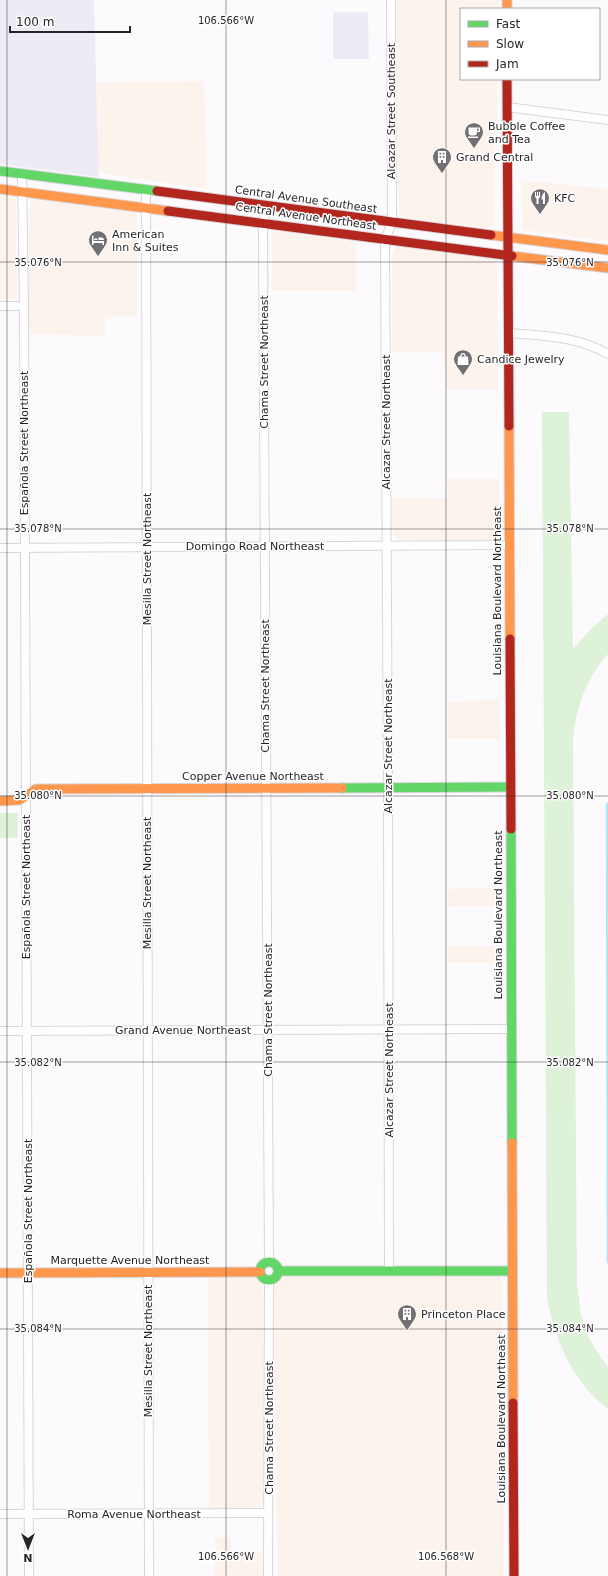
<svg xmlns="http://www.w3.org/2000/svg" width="608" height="1576" font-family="'DejaVu Sans',sans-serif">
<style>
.commercial{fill:#fdf3ed}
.industrial{fill:#eeebf4}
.green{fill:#def2d9}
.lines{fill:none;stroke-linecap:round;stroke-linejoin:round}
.stream{stroke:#aee4f9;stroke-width:2.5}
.street-casing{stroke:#d8d6d9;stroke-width:10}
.fast-casing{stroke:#d8d6d9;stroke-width:11}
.slow-casing{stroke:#d8d6d9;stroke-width:11}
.jam-casing{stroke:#d8d6d9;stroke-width:11}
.street{stroke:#fffeff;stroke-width:8}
.fast{stroke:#63d668;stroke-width:9}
.slow{stroke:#ff974d;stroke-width:9}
.jam{stroke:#b3261e;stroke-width:9}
.ticks{fill:none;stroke:#282529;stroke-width:1;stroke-opacity:0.45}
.labels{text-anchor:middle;stroke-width:3;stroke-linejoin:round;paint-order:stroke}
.street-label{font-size:11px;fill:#282529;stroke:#fff}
.poi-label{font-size:11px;fill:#282529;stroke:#fff;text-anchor:start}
.ticks-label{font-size:10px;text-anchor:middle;fill:#282529;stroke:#fff;stroke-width:3;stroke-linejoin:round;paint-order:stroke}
</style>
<rect width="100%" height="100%" fill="#fcfafd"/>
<g class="commercial">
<path d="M397 0H499V9H461V79H498L497 119 495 144 494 222 492 226 487 228 404 218 399 210 397 160Z"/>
<path d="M204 81 207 189 101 173 99 169 97 82Z"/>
<path d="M521 180 608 189V241L523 230Z"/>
<path d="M0 194 13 196 15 197 16 200 17 294 16 297 13 299H0Z"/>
<path d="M34 198 136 212 137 215V316L105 317V336L29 334 28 268 30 205 31 199Z"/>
<path d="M276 231 356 241V291H272V234Z"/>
<path d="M399 247 494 259 497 264 498 389 491 390 446 389 444 352H392V254L395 248Z"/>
<path d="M447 479H499V538L495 540H400L393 535 392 498H448Z"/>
<path d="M498 699 500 739H448V702Z"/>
<path d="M501 888V906L448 907V889Z"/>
<rect x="448" y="946" width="53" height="17"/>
<path d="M496 1276 500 1277 502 1280 504 1576H278L276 1504 274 1287 275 1283 279 1278 285 1277Z"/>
<path d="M208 1277H254L262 1281 263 1288 265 1502 259 1508H209Z"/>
<path d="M215 1537H230L231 1552H262L263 1576H209L215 1574Z"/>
</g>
<g class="industrial">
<path d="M0 0H94L99 177 0 164Z"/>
<path d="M333 12H368L369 59H333Z"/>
</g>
<g class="green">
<path d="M542 412H569L573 649 591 629 608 614V654C586 678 576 708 573 740L577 1283 581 1315 589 1338 597 1352 608 1367V1409C572 1381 556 1342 547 1299Z"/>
<rect x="0" y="813" width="18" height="25"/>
</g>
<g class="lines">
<path class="stream" d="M607 804 608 1262"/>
<g class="street-casing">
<g id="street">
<path d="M507 107 608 120"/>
<path d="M22 174 24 306 29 1576"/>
<path d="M146 189 149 1576"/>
<path d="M265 205 263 232 269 1262"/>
<path d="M0 306H24"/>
<path d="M508 333C544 336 576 336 608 354"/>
<path d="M0 548 509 545"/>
<path d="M0 1031 511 1029"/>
<path d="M389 1270 388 788 385 239 392 223 391 0"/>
<path d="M0 1514 268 1513"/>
<path d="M268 1576 269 1281"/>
</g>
</g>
<g class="fast-casing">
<g id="fast">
<path d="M0 171 157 191"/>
<path d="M342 788 510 787"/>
<path d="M511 829 512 1143"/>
<circle cx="269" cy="1271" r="9"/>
<path d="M279 1271H512"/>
</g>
</g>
<g class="slow-casing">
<g id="slow">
<path d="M507 0V9"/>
<path d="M0 189 168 211"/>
<path d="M491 235 608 250"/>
<path d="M512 256 608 268"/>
<path d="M509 426 510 639"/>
<path d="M0 801 20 800 36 789 342 788"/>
<path d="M512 1143 513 1403"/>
<path d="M0 1273 260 1272"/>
</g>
</g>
<g class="jam-casing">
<g id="jam">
<path d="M507 79 509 426"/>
<path d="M157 191 491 235"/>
<path d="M168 211 512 256"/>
<path d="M510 639 511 829"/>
<path d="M513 1403 514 1576"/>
</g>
</g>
<use href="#street" class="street"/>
<use href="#fast" class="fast"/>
<use href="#slow" class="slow"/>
<use href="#jam" class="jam"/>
</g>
<path class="ticks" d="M7 0V1576M226 0V1576M446 0V1576M0 262H608M0 529H608M0 796H608M0 1062H608M0 1329H608"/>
<defs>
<g id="cafe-pin" transform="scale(1)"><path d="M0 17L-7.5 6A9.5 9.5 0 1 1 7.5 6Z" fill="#727073" stroke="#fff"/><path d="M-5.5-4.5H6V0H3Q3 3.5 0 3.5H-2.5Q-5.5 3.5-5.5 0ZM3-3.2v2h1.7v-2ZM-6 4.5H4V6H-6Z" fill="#fff"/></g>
<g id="building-pin" transform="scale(1)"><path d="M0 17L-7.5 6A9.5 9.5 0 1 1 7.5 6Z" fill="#727073" stroke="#fff"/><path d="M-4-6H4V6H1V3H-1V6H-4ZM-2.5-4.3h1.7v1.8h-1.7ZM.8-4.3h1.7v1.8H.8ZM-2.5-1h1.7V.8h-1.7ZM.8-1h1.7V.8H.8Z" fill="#fff"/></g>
<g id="restaurant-pin" transform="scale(1)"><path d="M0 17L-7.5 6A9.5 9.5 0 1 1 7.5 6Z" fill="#727073" stroke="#fff"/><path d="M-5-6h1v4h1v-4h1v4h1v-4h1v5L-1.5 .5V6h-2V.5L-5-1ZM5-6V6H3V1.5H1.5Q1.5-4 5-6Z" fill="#fff"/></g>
<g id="hotel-pin" transform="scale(1)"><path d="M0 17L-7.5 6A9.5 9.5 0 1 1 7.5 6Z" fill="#727073" stroke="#fff"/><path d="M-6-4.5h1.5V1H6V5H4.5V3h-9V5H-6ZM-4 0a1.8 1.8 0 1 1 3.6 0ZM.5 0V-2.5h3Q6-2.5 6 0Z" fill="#fff"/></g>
<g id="shop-pin" transform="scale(1)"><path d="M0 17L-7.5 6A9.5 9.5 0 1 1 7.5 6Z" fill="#727073" stroke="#fff"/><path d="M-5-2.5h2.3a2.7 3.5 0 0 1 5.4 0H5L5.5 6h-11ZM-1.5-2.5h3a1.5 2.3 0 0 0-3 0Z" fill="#fff"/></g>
</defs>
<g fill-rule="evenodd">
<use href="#cafe-pin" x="474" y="132"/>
<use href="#building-pin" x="442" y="157"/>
<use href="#restaurant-pin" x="540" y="198"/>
<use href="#hotel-pin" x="98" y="240"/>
<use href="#shop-pin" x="463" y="359"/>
<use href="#building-pin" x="407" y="1314"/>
</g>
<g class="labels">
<g class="street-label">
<text transform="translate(391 111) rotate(-90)" y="4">Alcazar Street Southeast</text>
<text transform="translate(306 199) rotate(8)" y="4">Central Avenue Southeast</text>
<text transform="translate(306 216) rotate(8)" y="4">Central Avenue Northeast</text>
<text transform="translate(264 362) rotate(-90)" y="4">Chama Street Northeast</text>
<text transform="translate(386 422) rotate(-90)" y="4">Alcazar Street Northeast</text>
<text transform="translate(24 443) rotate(-90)" y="4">Española Street Northeast</text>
<text x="255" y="550">Domingo Road Northeast</text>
<text transform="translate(147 559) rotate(-90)" y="4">Mesilla Street Northeast</text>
<text transform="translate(497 591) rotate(-90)" y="4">Louisiana Boulevard Northeast</text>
<text transform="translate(265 686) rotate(-90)" y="4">Chama Street Northeast</text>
<text transform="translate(388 746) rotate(-90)" y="4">Alcazar Street Northeast</text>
<text x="253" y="780">Copper Avenue Northeast</text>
<text transform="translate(147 883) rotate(-90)" y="4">Mesilla Street Northeast</text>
<text transform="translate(26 887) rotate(-90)" y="4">Española Street Northeast</text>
<text transform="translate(498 915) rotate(-90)" y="4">Louisiana Boulevard Northeast</text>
<text transform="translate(268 1010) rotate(-90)" y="4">Chama Street Northeast</text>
<text x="183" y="1034">Grand Avenue Northeast</text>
<text transform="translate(389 1070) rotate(-90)" y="4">Alcazar Street Northeast</text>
<text transform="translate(28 1211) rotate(-90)" y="4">Española Street Northeast</text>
<text x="130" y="1264">Marquette Avenue Northeast</text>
<text transform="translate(148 1351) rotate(-90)" y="4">Mesilla Street Northeast</text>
<text transform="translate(501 1419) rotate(-90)" y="4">Louisiana Boulevard Northeast</text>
<text transform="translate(269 1428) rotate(-90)" y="4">Chama Street Northeast</text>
<text x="134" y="1518">Roma Avenue Northeast</text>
</g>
<g class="poi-label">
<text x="488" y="130">Bubble Coffee<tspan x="488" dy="13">and Tea</tspan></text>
<text x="456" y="161">Grand Central</text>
<text x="554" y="202">KFC</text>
<text x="112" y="238">American<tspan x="112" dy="13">Inn &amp; Suites</tspan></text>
<text x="477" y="363">Candice Jewelry</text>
<text x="421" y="1318">Princeton Place</text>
</g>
</g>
<g class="ticks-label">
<text x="226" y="24">106.566°W</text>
<text x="570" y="266">35.076°N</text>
<text x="38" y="266">35.076°N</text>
<text x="38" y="532">35.078°N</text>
<text x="570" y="532">35.078°N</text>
<text x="570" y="799">35.080°N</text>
<text x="38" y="799">35.080°N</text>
<text x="38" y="1066">35.082°N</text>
<text x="570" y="1066">35.082°N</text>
<text x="570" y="1332">35.084°N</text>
<text x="38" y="1332">35.084°N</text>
<text x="226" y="1560">106.566°W</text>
<text x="446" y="1560">106.568°W</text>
</g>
<rect x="460" y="8" width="140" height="72" fill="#ffffff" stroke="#a9a8a9"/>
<rect x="468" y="21" width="20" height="6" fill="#63d668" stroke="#a9a8a9"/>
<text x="496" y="28" font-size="12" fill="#282529">Fast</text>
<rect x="468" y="41" width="20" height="6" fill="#ff974d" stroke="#a9a8a9"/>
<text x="496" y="48" font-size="12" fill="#282529">Slow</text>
<rect x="468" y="61" width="20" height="6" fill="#b3261e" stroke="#a9a8a9"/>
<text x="496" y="68" font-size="12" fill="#282529">Jam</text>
<g transform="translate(28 1548) rotate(180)" stroke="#ffffff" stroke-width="3" paint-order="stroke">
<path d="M0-3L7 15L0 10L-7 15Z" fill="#282529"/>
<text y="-6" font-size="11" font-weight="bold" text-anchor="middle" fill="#282529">N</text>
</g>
<path d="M10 26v6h120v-6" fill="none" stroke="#282529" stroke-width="2"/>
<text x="16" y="26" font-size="12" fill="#282529" stroke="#ffffff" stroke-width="3" paint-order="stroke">100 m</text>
</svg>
